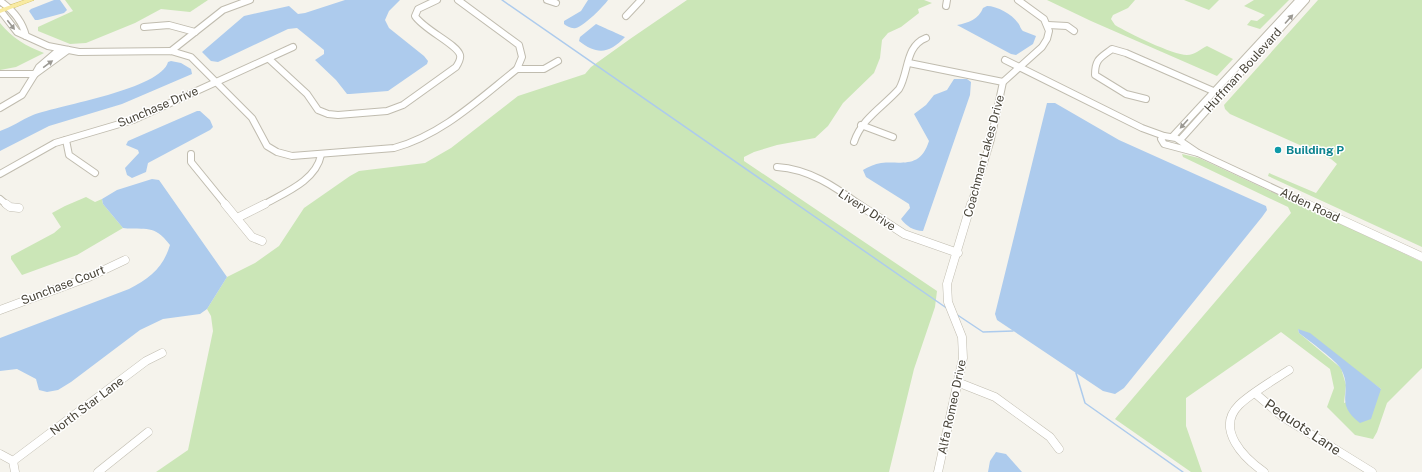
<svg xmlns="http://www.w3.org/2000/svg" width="1422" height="472" font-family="'Public Sans',sans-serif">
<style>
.green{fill:#cbe6b7;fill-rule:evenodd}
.water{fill:#adcbed}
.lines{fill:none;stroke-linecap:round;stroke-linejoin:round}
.stream{stroke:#adcbed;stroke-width:1.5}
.minor-far1-casing{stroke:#c0bcaf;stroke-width:8}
.minor-casing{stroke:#c0bcaf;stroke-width:9}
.major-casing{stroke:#ddca71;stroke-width:1}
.minor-far1{stroke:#fff;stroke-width:6}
.minor{stroke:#fff;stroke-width:8}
.major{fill:#f8eaa1;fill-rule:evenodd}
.oneway{fill:#9b9993}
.culture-dot{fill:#0f9aa8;stroke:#fff;stroke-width:1.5}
.labels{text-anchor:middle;stroke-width:3;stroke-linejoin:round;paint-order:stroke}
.street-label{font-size:12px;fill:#49453a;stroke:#fff}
.culture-label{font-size:12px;font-weight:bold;fill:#0d838f;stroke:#fff;text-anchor:start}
.near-street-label{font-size:14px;fill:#49453a;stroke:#fff}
</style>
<rect width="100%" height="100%" fill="#f5f3ec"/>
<g class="green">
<path d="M65 0H208L190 12 161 9 135 23 86 43 70 44 38 31V27L73 11Z"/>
<path d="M687 0H924L932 3 918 9 919 13 901 27 888 33 882 40 880 58 874 73 843 103 828 126 815 138 777 145 754 152 744 157V161L937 291 935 307 914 369 889 472H156L188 450 213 331 211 316 207 309 227 277 255 263 279 246 304 208 350 176 359 171 425 163 451 148 518 96 585 74 591 67 630 39Z"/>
<path d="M1047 0H1135L1128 8 1113 15 1111 19 1115 25C1128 33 1173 55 1187 55 1195 55 1200 49 1207 46L1233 59 1217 76 1091 21Z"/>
<path d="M1184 0H1219L1209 10Z"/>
<path d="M1254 0H1289L1260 29 1247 25 1251 20 1257 21 1265 15 1244 6Z"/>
<path d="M1318 0H1422V247L1268 176 1269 173 1316 193 1337 164 1331 159 1230 114 1225 109 1224 105Z"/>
<path d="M0 23C12 38 26 46 44 53L16 67 0 70Z"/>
<path d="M1182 154 1199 158 1422 262V368L1387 403 1377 432 1373 439 1355 435 1327 407 1334 388 1330 369 1281 332 1186 398V426L1202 472H1191L1115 419 1291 213 1288 207 1183 157ZM1298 329 1381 389 1344 403 1346 385 1341 368 1299 333Z"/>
<path d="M86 197 95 202 102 199 103 204 123 228 77 255 22 275 11 259V256L54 233 61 227 52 213 65 206Z"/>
</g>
<g class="water">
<path d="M54 0H60L67 10 64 13 38 20H35L29 11 31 9Z"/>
<path d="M345 0H400L389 11 385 20 389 28 424 56 428 61 427 64 388 91 350 94H347L336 80 315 60 324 54V50L297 28 288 29 218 62 211 61 202 52 244 16 289 6 298 14 305 13Z"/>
<path d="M588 0H608C603 7 584 26 576 28 571 29 567 26 564 24V21L581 11Z"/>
<path d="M987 6C997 6 1012 14 1018 23 1020 25 1020 28 1023 31L1036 36 1033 44 1016 55 1011 54 957 25C968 23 979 19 983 8Z"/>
<path d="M596 24C598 25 623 36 625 37 609 54 597 55 579 41L580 37Z"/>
<path d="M171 61 181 63 191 69 192 74 122 104 49 126 0 151V131C12 127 21 120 33 115 60 105 161 89 168 62Z"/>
<path d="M954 79H967L971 82 970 95 923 231C914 231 906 226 901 219L910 208 909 204 866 177 863 170C868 167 875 164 881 163 903 161 920 169 929 141L914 114 926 105 934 95 947 90Z"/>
<path d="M1047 103H1055L1119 140 1266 206 1267 210 1262 217 1124 388 1115 394 1103 391 997 320 995 314Z"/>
<path d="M197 111H200L210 120 213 127 210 130 148 163 146 172 132 178 127 175 125 168 139 153 138 150 126 145 128 141Z"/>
<path d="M152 179 159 180 227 277 207 309 200 314 163 319 140 330 71 382 58 390 47 392 39 390 36 379 17 369 0 371V338L129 289C150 278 163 268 170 245 153 223 147 231 123 228L103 204 102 199 117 190Z"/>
<path d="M1298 329 1310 333 1381 389 1371 419 1360 423C1333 402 1354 393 1341 369 1337 361 1308 340 1299 333Z"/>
<path d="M996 452 1006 454 1022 472H988L990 461Z"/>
</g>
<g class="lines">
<g class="stream">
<path d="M502 0 948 309"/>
<path d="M956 314 983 332 1013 331"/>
<path d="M1076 373 1085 403 1183 472"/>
</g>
<g class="minor-far1-casing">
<g id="minor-far1">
<path d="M547 0 556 3"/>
<path d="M0 1C13 10 22 20 26 36"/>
<path d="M946 6 947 0"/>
<path d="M0 10 17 32 48 46 79 52 171 51 191 57 252 118 267 146 277 152 292 156 394 148C442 135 479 99 517 69L522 57 519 45 458 0"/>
<path d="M626 16 641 0"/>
<path d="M1048 25 1067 26 1074 31"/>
<path d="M144 27 169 25 195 32"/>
<path d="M60 49 39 67 35 74 68 50"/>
<path d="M171 51 223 10 250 0"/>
<path d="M269 59 307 94 318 110 328 114 338 115 387 111 403 105 456 67C458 64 461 59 460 55 457 44 424 30 415 16L418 9 437 0"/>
<path d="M1005 60 1142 128 1164 136"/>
<path d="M909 63 1003 82"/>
<path d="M517 69H544L558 61"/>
<path d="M0 74H35L22 95 0 108"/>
<path d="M1146 99 1126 94 1095 75C1095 59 1100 58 1112 49L1126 53 1220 94"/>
<path d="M861 125 893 137"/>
<path d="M1164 136 1176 138 1198 153 1164 144 1161 139Z"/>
<path d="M1173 136 1299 0"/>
<path d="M66 140 69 155 95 173"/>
<path d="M1180 140 1306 0"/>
<path d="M854 142C862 118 883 107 899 89 909 72 905 46 926 38"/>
<path d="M1198 153 1309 205"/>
<path d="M191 154V162L226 205"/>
<path d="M777 167C809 169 834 186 860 205"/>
<path d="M0 174 55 143 133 120 293 47"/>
<path d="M0 199 7 205"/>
<path d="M263 205C284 193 316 181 321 155"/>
<path d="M971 205 991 139 1003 82 1042 47 1047 39 1049 31 1044 19 1018 0"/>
</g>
</g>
<g class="minor-casing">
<g id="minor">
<path d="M6 204 10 207 19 208"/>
<path d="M225 204 252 237 262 241"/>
<path d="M858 204 904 234 958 253"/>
<path d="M1307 204 1422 257"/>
<path d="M237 218 265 204"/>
<path d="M0 310 89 277 125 260"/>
<path d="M957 382 995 397 1050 437 1059 449"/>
<path d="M1256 394 1283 417 1372 472"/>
<path d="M0 454 13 461 15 472"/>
<path d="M13 461 146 361 162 353"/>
<path d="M98 472 148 432"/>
<path d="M938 472 963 358 962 337 948 302 947 284 971 204"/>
<path d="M1264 472C1244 458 1215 429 1239 405 1251 393 1274 380 1289 370"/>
</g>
</g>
<g class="major-casing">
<path id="major" d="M25 0H34L0 13V9Z"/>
</g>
<use href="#minor-far1" class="minor-far1"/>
<use href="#minor" class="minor"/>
<use href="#major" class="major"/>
</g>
<defs><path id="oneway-solid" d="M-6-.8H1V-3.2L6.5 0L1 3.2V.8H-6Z"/></defs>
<g class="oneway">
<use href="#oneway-solid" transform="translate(1289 19) rotate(-48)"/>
<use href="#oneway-solid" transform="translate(11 25) rotate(52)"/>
<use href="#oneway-solid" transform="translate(48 64) rotate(-36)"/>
<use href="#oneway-solid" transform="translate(1184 124) rotate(132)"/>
</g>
<circle class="culture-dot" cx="1278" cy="150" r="4"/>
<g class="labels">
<g class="street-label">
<text transform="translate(1243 70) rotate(-48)" y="4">Huffman Boulevard</text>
<text transform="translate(158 107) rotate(-23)" y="4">Sunchase Drive</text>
<text transform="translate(984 156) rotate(-75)" y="4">Coachman Lakes Drive</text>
<text transform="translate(1310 205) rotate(25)" y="4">Alden Road</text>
<text transform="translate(867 210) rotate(33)" y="4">Livery Drive</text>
<text transform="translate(63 285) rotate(-21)" y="4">Sunchase Court</text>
<text transform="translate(87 406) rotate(-37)" y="4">North Star Lane</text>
<text transform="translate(952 407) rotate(-78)" y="4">Alfa Romeo Drive</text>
</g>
<g class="culture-label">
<text x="1286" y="154">Building P</text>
</g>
<g class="near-street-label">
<text transform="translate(1303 427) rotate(34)" y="5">Pequots Lane</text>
</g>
</g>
</svg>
